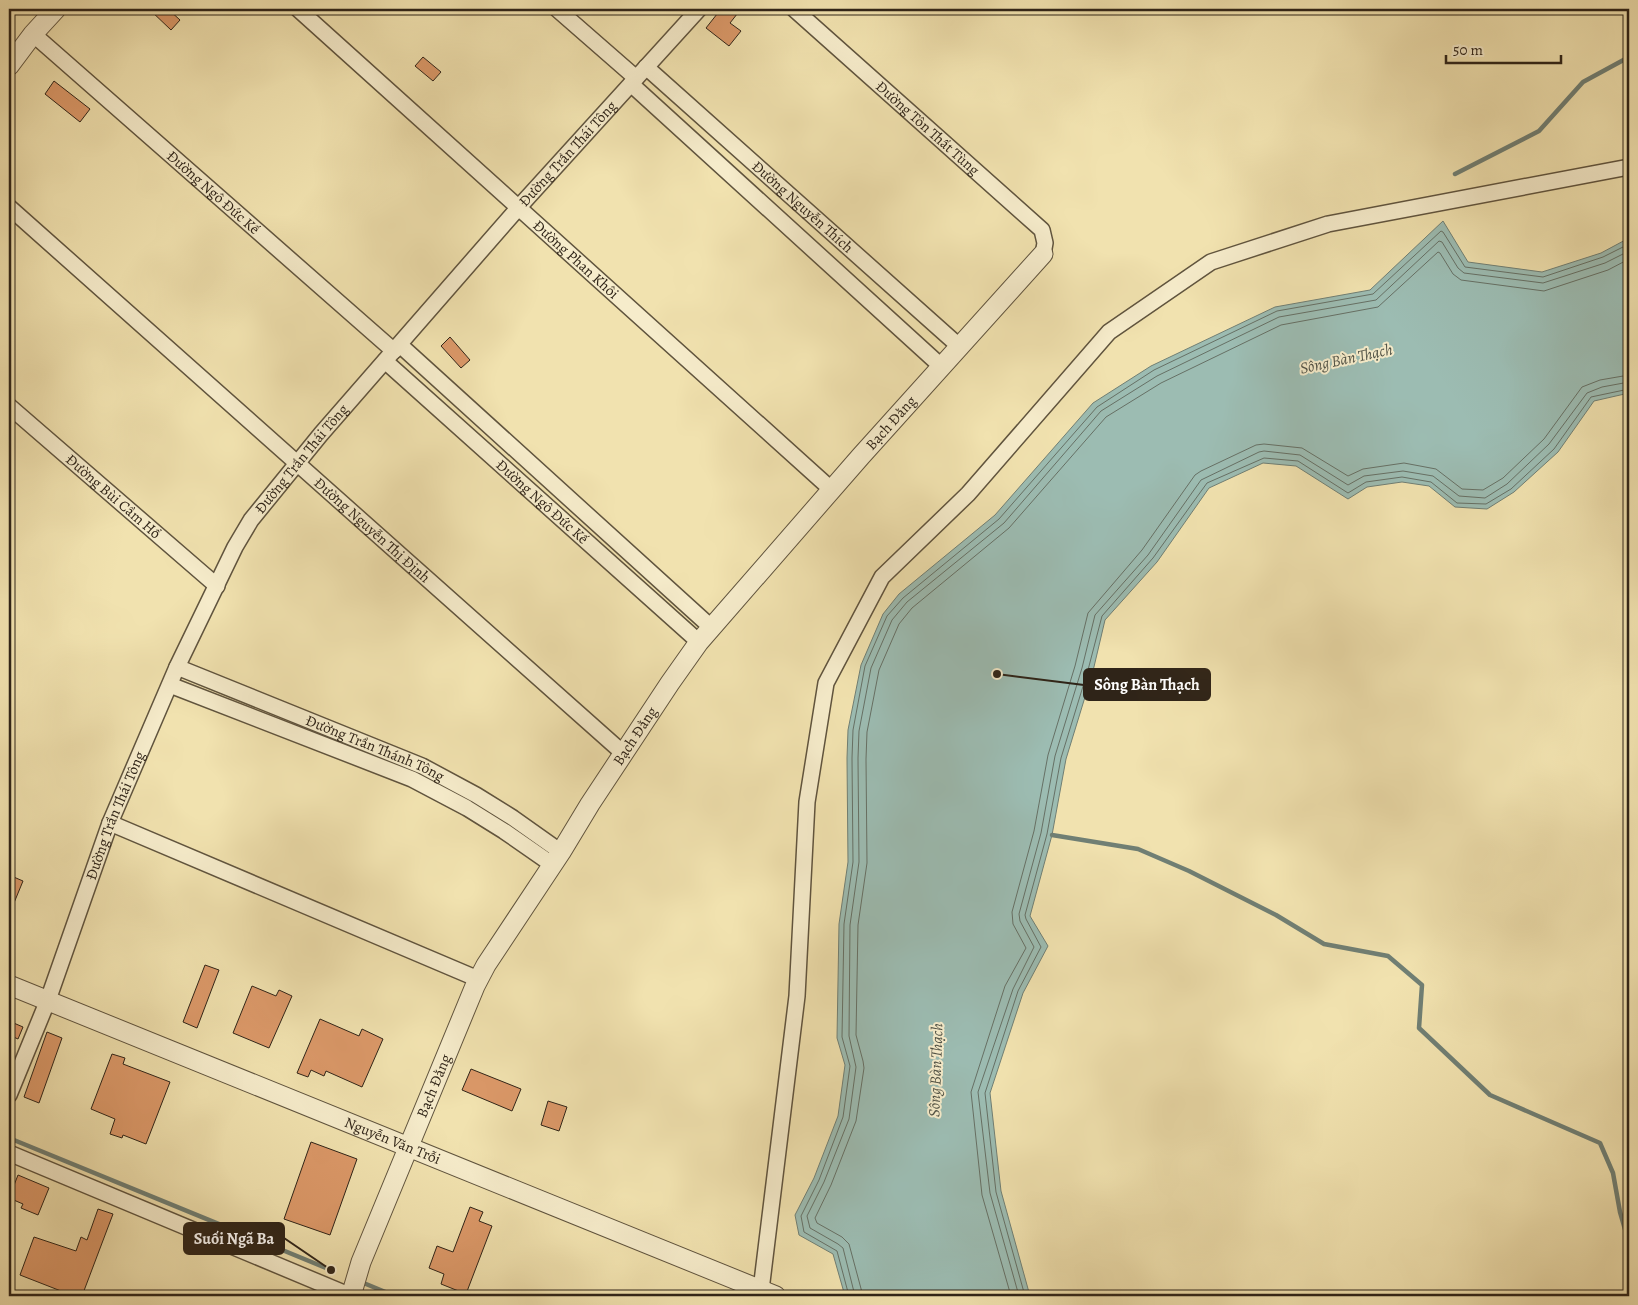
<svg xmlns="http://www.w3.org/2000/svg" width="1638" height="1305" font-family="Alegreya,serif">
<style>
.water{fill:#9cbcb2;stroke:#707f74}
.lines{fill:none;stroke-linecap:round;stroke-linejoin:round}
.shore{stroke:#667065;stroke-width:1}
.stream{stroke:#707f74;stroke-width:4.5}
.building{fill:#dc9969;stroke:#2f2418}
.minor-casing{stroke:#60543e;stroke-width:18}
.tertiary-casing{stroke:#60543e;stroke-width:21}
.minor{stroke:#f6eccb;stroke-width:15}
.tertiary{stroke:#f6eccb;stroke-width:19}
.labels{text-anchor:middle;stroke-width:4;stroke-linejoin:round;paint-order:stroke}
.street-label{font-size:15px;fill:#2f2418;stroke:#f6eccb}
.water-label{font-size:16px;font-style:italic;fill:#505246;stroke:#f6eccb}
.leader{fill:none;stroke:#2f2418;stroke-width:2}
.callout-dot{fill:#2f2418;stroke:#f6eccb;stroke-width:2}
.callout{fill:#2f2418;stroke:#2f2418;stroke-width:2}
.callout-label{font-size:16px;text-anchor:middle;font-weight:bold;fill:#fff}
</style>
<rect width="100%" height="100%" fill="#f1e2af"/>
<filter id="stains"><feTurbulence type="fractalNoise" baseFrequency=".004" numOctaves="4"/><feColorMatrix values="0 0 0 0 .2 0 0 0 0 .09 0 0 0 0 .02 0 0 0 .5 -.17"/></filter>
<radialGradient id="worn" r=".72"><stop offset=".6" stop-color="#630" stop-opacity="0"/><stop offset="1" stop-color="#630" stop-opacity=".3"/></radialGradient>
<path class="water" d="M1443 221 1468 262 1542 272 1601 253 1629 238V393L1594 401 1558 452 1514 492 1487 509 1455 507 1429 486 1402 482 1367 487 1348 499 1296 466 1263 463 1209 488 1157 562 1105 620 1093 671 1066 759 1052 835 1030 916 1048 946 1023 993 990 1093 1001 1191 1030 1296H845L833 1254 799 1235 795 1215 814 1178 838 1116 845 1065 837 1038 839 924 848 862 847 758 848 730 861 665 883 614 899 594 995 515 1093 403 1151 366 1275 307 1370 290Z"/>
<g class="lines">
<g class="shore">
<path d="M849 1296 837 1251 804 1232 801 1216 819 1180 843 1117 850 1066 842 1037 844 924 853 862 852 758 853 730 865 666 887 616 903 598 999 519 1097 407 1154 370 1277 311 1373 294 1441 231 1443 232 1465 267 1543 277 1603 257 1629 244"/>
<path d="M855 1296 843 1248 838 1244 810 1228 807 1216 824 1182 849 1119 856 1067 849 1036 850 925 859 862 858 758 859 731 871 668 892 620 907 602 1004 523 1101 411 1157 376 1279 317 1376 300 1439 241 1442 242 1458 268 1464 273 1543 283 1605 263 1629 251"/>
<path d="M863 1296 849 1244 842 1237 817 1223 815 1218 831 1185 856 1121 864 1068 863 1061 856 1035 858 925 867 863 866 759 867 732 879 670 899 624 912 608 1009 528 1106 417 1161 383 1281 325 1378 307 1438 252 1440 253 1453 274 1461 280 1544 291 1608 270 1629 259"/>
<path d="M1011 1296 982 1195 971 1092 1005 986 1026 948 1013 924 1012 912 1034 831 1048 755 1075 666 1088 613 1142 550 1195 475 1201 471 1256 445 1264 444 1302 448 1348 476 1363 469 1404 463 1436 469 1462 489 1483 490 1503 478 1544 439 1582 387 1600 380 1629 375"/>
<path d="M1019 1296 990 1193 978 1092 1013 989 1034 947 1020 921 1019 914 1041 833 1055 756 1082 668 1095 615 1148 555 1201 480 1259 452 1264 451 1300 455 1348 485 1364 476 1403 471 1433 476 1459 496 1485 498 1507 484 1549 444 1587 393 1602 387 1629 382"/>
<path d="M1025 1296 996 1192 985 1093 1018 991 1041 947 1026 919 1025 915 1047 834 1061 758 1088 670 1102 616 1153 558 1207 483 1264 458 1298 461 1348 493 1366 482 1402 477 1431 482 1457 503 1486 504 1511 489 1554 449 1591 397 1629 389"/>
</g>
<g class="stream">
<path d="M1455 174 1539 131 1583 82 1629 57"/>
<path d="M1052 835 1138 849 1189 871 1276 915 1324 944 1388 956 1422 985 1419 1028 1490 1095 1600 1143 1613 1173 1620 1212 1629 1243"/>
<path d="M9 1138 331 1270"/>
<path d="M366 1284 395 1296"/>
</g>
</g>
<g class="building">
<path d="M149 9H168L180 20 171 30Z"/>
<path d="M721 9H741L730 23 741 31 729 46 706 28Z"/>
<path d="M423 57 441 72 433 81 415 66Z"/>
<path d="M54 81 90 109 80 122 45 94Z"/>
<path d="M450 337 470 360 461 368 441 346Z"/>
<path d="M9 875 23 881 9 915Z"/>
<path d="M205 965 219 970 197 1028 183 1022Z"/>
<path d="M252 986 276 996 279 990 292 996 269 1048 233 1033Z"/>
<path d="M320 1019 359 1036 362 1029 383 1039 362 1087 326 1071 324 1076 311 1070 308 1077 297 1073Z"/>
<path d="M9 1021 23 1027 18 1039 9 1035Z"/>
<path d="M47 1032 62 1038 39 1103 24 1097Z"/>
<path d="M112 1054 125 1058 123 1064 170 1082 146 1144 123 1135 122 1138 110 1134 115 1119 91 1109Z"/>
<path d="M471 1069 521 1089 512 1111 462 1090Z"/>
<path d="M548 1101 567 1107 559 1131 541 1125Z"/>
<path d="M311 1142 357 1159 330 1235 284 1219Z"/>
<path d="M18 1175 49 1188 38 1215 21 1208 23 1204 9 1198Z"/>
<path d="M470 1207 483 1212 479 1221 492 1226 466 1294 441 1284 444 1274 429 1268 437 1246 453 1252Z"/>
<path d="M98 1209 113 1214 82 1296H68L60 1293 61 1291 20 1275 34 1237 76 1251 81 1237 87 1240Z"/>
</g>
<g class="lines">
<g class="minor-casing">
<g id="minor">
<path id="s1" d="M298 9 832 490"/>
<path d="M557 9 636 78"/>
<path id="s2" d="M794 9 1042 230 1045 243 1043 254"/>
<path id="s3" d="M33 34 394 351"/>
<path id="s4" d="M646 67 960 347"/>
<path d="M631 84 942 367"/>
<path id="s5" d="M9 207 623 753"/>
<path d="M400 345 712 628"/>
<path id="s6" d="M385 361 699 642"/>
<path id="s7" d="M9 406 217 586"/>
<path id="s8" d="M177 667 422 766 476 795 513 818 561 852"/>
<path d="M170 685 412 779 467 808 504 831 553 865"/>
<path d="M110 823 478 979"/>
<path id="s9" d="M9 1095 48 1000 110 823 177 667 235 547 251 520 321 434 519 207 699 9"/>
<path d="M9 1153 351 1296"/>
<path d="M761 1290 797 996 807 802 826 683 882 577 968 494 1109 332 1211 262 1328 224 1629 167"/>
</g>
</g>
<g class="tertiary-casing">
<g id="tertiary">
<path d="M9 66 33 34 56 9"/>
<path id="s10" d="M9 985 776 1296"/>
<path id="s11" d="M351 1296 361 1262 475 986 486 965 561 852 590 804 670 683 699 642 861 456 1043 254"/>
</g>
</g>
<use href="#minor" class="minor"/>
<use href="#tertiary" class="tertiary"/>
</g>
<g class="labels">
<g class="street-label">
<text dy="5" stroke="none"><textPath href="#s2" startOffset="179">Đường Tôn Thất Tùng</textPath></text>
<text dy="5" stroke="none"><textPath href="#s9" startOffset="1109">Đường Trần Thái Tông</textPath></text>
<text dy="5" stroke="none"><textPath href="#s3" startOffset="240">Đường Ngô Đức Kế</textPath></text>
<text dy="5" stroke="none"><textPath href="#s4" startOffset="210">Đường Nguyễn Thích</textPath></text>
<text dy="5" stroke="none"><textPath href="#s1" startOffset="374">Đường Phan Khôi</textPath></text>
<text dy="5" stroke="none"><textPath href="#s11" startOffset="1036">Bạch Đằng</textPath></text>
<text dy="5" stroke="none"><textPath href="#s9" startOffset="704">Đường Trần Thái Tông</textPath></text>
<text dy="5" stroke="none"><textPath href="#s7" startOffset="138">Đường Bùi Cầm Hổ</textPath></text>
<text dy="5" stroke="none"><textPath href="#s6" startOffset="211">Đường Ngô Đức Kế</textPath></text>
<text dy="5" stroke="none"><textPath href="#s5" startOffset="486">Đường Nguyễn Thị Định</textPath></text>
<text dy="5" stroke="none"><textPath href="#s11" startOffset="631">Bạch Đằng</textPath></text>
<text dy="5" stroke="none"><textPath href="#s8" startOffset="214">Đường Trần Thánh Tông</textPath></text>
<text dy="5" stroke="none"><textPath href="#s9" startOffset="299">Đường Trần Thái Tông</textPath></text>
<text dy="5" stroke="none"><textPath href="#s11" startOffset="226">Bạch Đằng</textPath></text>
<text dy="5" stroke="none"><textPath href="#s10" startOffset="414">Nguyễn Văn Trỗi</textPath></text>
</g>
<g class="water-label">
<text transform="translate(1346 358) rotate(-12)" y="6">Sông Bàn Thạch</text>
<text transform="translate(935 1070) rotate(-88)" y="6">Sông Bàn Thạch</text>
</g>
</g>
<path class="leader" d="M997 674L1084 685M331 1270L284 1238"/>
<g class="callout-dot">
<circle cx="997" cy="674" r="5"/>
<circle cx="331" cy="1270" r="5"/>
</g>
<g class="callout">
<rect x="1084" y="669" width="126" height="31" rx="5"/>
<rect x="184" y="1223" width="100" height="31" rx="5"/>
</g>
<g class="callout-label">
<text x="1147" y="690">Sông Bàn Thạch</text>
<text x="234" y="1244">Suối Ngã Ba</text>
</g>
<rect width="1638" height="1305" fill="none" stroke="#f1e2af" stroke-width="30"/>
<rect x="10" y="10" width="1618" height="1285" fill="none" stroke="#2f2418" stroke-width="2.5"/>
<rect x="15" y="15" width="1608" height="1275" fill="none" stroke="#2f2418"/>
<path d="M1446 55v8h115v-8" fill="none" stroke="#2f2418" stroke-width="2.5"/>
<text x="1453" y="55" font-size="15" fill="#2f2418" stroke="#f6eccb" stroke-width="4" paint-order="stroke">50 m</text>
<rect width="100%" height="100%" filter="url(#stains)"/>
<rect width="100%" height="100%" fill="url(#worn)"/>
</svg>
